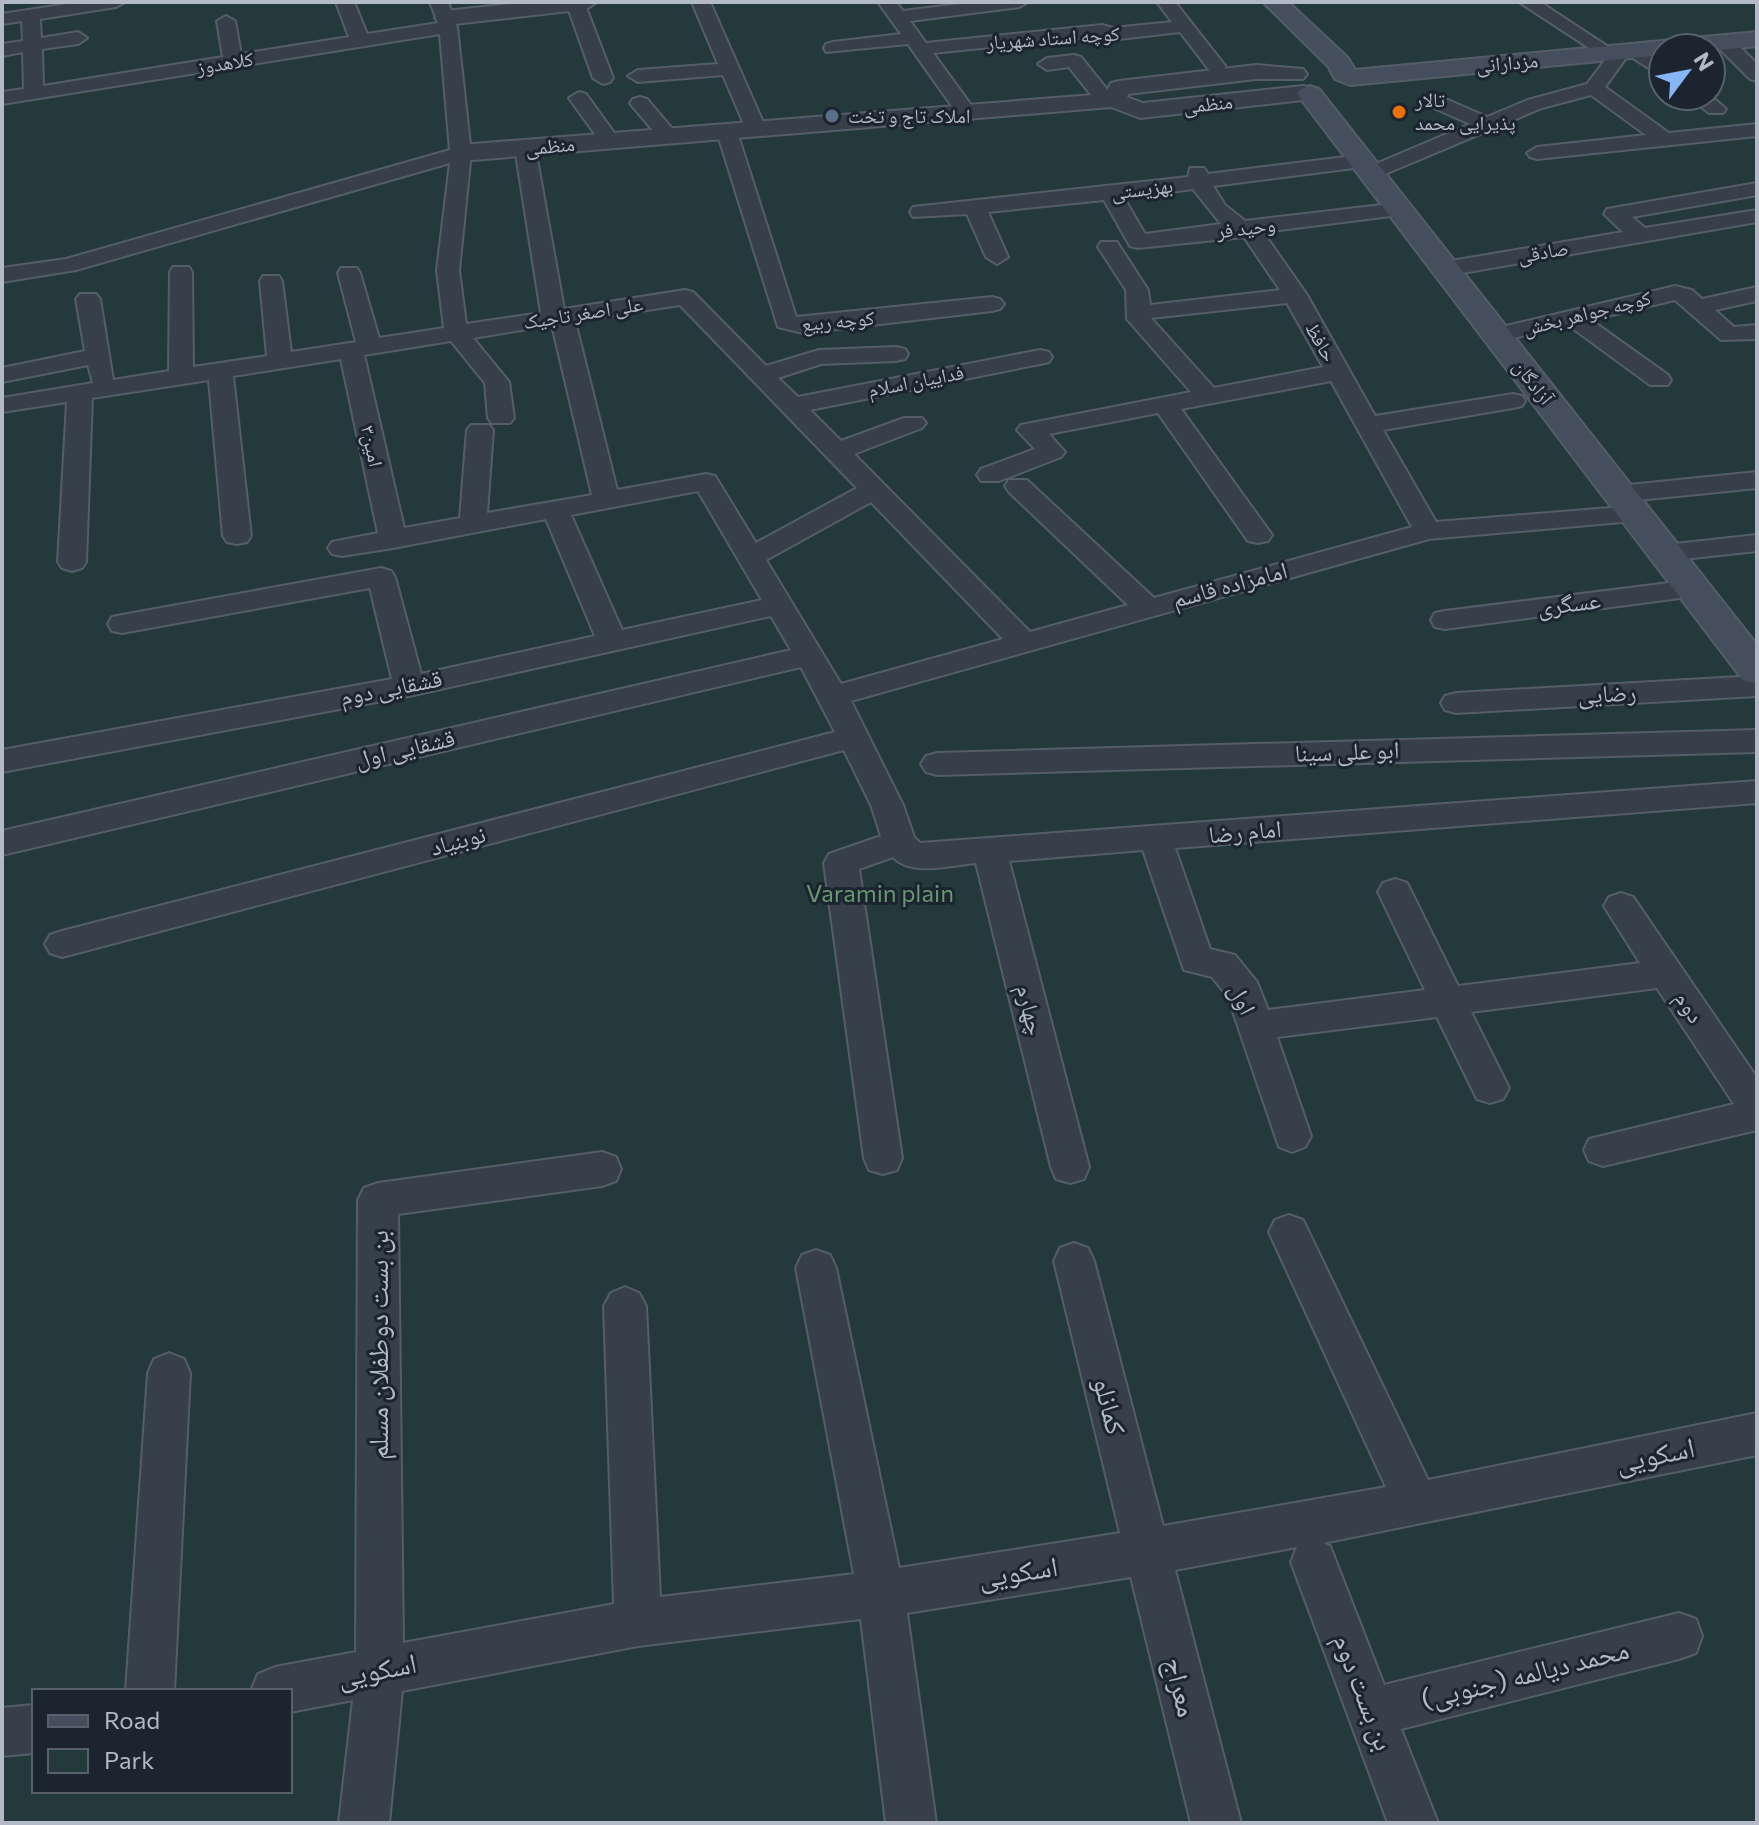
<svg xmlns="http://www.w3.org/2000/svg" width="1759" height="1825" font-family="Commissioner,'Noto Naskh Arabic',sans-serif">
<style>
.green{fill:#24393b;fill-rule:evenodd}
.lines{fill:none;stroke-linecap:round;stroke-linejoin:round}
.minor-casing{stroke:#545d68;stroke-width:4}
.tertiary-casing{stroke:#545d68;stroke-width:4}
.secondary-casing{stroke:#545d68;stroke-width:4}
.minor{fill:#363f4a;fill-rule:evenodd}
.tertiary{fill:#363f4a;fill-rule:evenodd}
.secondary{fill:#444e5d;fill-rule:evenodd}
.food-dot{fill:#e8710a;stroke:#1b242f;stroke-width:3}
.service-dot{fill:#5c6f8a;stroke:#1b242f;stroke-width:3}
.labels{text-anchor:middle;stroke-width:6;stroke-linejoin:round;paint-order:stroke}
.far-street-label{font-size:20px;fill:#b1bac6;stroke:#1b242f}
.far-poi-label{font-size:20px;fill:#b1bac6;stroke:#1b242f;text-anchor:start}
.street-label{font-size:24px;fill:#b1bac6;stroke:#1b242f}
.park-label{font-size:24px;fill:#689771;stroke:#1b242f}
.near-street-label{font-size:28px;fill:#b1bac6;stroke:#1b242f}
</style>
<rect width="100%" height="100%" fill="#222d3a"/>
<path class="green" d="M2 2H1757V1823H2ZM1663 48H1711V96H1663ZM34 1691H290V1791H34Z"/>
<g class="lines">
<g class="minor-casing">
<g id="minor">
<path d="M80 2H125L116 7 40 19 41 38 78 32 87 38 78 44 42 49 43 86 223 57 217 21 226 16 235 21 241 54 349 37 336 2H354L367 34 438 23 430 2H448L457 27 471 153 459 270 466 324 541 313 515 148 525 142 535 148 564 309 685 290 693 292 766 366 819 350 896 347 905 349 908 354 905 359 896 361 821 364 778 378 798 397 1040 350 1049 352 1052 357 1049 362 1040 364 810 410 841 441 904 418H922L926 423 922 428 854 454 1030 632 1128 605 1009 492 1005 486 1009 480H1027L1154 598 1412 527 1331 381 1181 409 1272 535 1268 541 1258 543 1248 541 1158 413 1049 434 1065 452 1061 457 999 481H981L977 475 981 469 1035 449 1017 430 1021 425 1191 392 1127 319 1126 290 1098 247 1101 242H1117L1148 290 1150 305 1280 290 1244 237 1138 248 1130 246 1104 200 988 212 1008 257 997 264 986 257 967 214 913 217 910 212 913 207 1188 177 1190 168H1204L1208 174 1362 155 1369 157 1372 161 1362 167 1213 186 1225 205 1245 221 1399 203 1410 209 1399 215 1263 232 1307 295 1375 416 1513 394 1522 396 1525 401 1522 406 1513 408 1383 430 1436 522 1635 506 1645 508 1648 514 1645 520 1429 539 851 701 903 805 914 837 920 843 1757 781V803L1175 848 1210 949 1235 955 1257 982 1268 1010 1425 990 1378 892 1383 883 1395 879 1407 883 1458 986 1640 963 1604 906 1609 897 1621 893 1633 897 1757 1078V1130L1603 1166 1589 1161 1584 1150 1589 1139 1734 1104 1657 988 1471 1012 1509 1088 1503 1099 1490 1103 1477 1099 1437 1017 1277 1037 1311 1136 1305 1147 1292 1152 1279 1147 1228 997 1212 977 1184 970 1143 850 1009 861 1089 1167 1084 1179 1070 1183 1056 1179 1051 1167 976 863C951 865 911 877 893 857L859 869 902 1158 897 1170 883 1174 869 1170 864 1158 824 863 829 854 881 836 871 805 844 750 62 957 50 953 45 944 50 935 62 931 835 732 801 667 2 855V831L791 650 771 616 409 696 2 772V750L392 679 370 588 122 633 112 631 108 624 112 617 122 615 381 568 391 571 395 577 421 674 595 636 546 519 393 548 342 556 332 554 328 548 332 542 378 533 341 359 233 376 251 536 247 542 237 544 227 542 223 536 209 380 92 398 86 562 82 568 72 571 62 568 58 562 67 402 2 412V398L93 383 88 365 2 382V368L85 351 76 299 80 294H96L100 299 113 380 169 371 170 272 173 267H189L192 272 193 367 267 356 260 281 263 276H279L282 281 291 352 356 342 338 273 341 268H357L360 273 379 338 444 328 437 270 450 163 76 270 2 282V268L66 259 450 150 440 34 2 104V92L24 89 23 52 2 56V44L23 41 22 21 2 24V14ZM1193 189 1221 224 1145 234 1124 198ZM1287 303 1323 367 1214 388 1151 318ZM680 305 857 488 756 543 715 476 706 474 617 490 575 321ZM552 325 592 495 487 513 493 430 489 425H471L467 430 460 518 404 528 364 355 451 341 485 383 488 418 492 423H510L514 418 509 382 473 338ZM698 491 762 600 622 630 571 515ZM871 502 1003 639 841 684 766 560Z"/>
<path d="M566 2H584L613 78 610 82 603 84 593 78Z"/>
<path d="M692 2H710L766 129 763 133 756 135 746 129 723 75 638 82 628 76 638 70 718 64Z"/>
<path d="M878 2H896L903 11 976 2H1028L1019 7 910 21 926 43 1102 25 1113 28 1172 22 1157 2H1175L1226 67 1217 73 1210 71 1180 32 1111 40 1100 36 933 53 976 112 966 118 959 116 908 44 826 52 824 48 826 44 833 42 901 34Z"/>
<path d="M1519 2H1540L1613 50C1632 41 1646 51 1663 62V77L1628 55 1605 87 1669 133 1757 124V136L1537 159 1530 157 1527 153 1537 147 1646 135 1591 95 1542 108 1378 177H1364L1361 173 1364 169 1470 124 1434 108 1431 104 1434 100H1448L1487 117 1528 100 1587 84 1606 59Z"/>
<path d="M1724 36 1731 38 1757 64V81L1750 79 1717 46 1715 42Z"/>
<path d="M1074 55 1081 57 1113 97 1116 101 1113 105H1099L1069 67 1047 70 1038 64 1047 58Z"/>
<path d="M579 92 586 94 617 137 620 141 617 145H603L569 98Z"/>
<path d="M1688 96H1711L1726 109 1723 113H1709Z"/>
<path d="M640 97 647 99 675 132 678 136 675 140H661L633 107 630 103 633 99Z"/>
<path d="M727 126 737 132 796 317 992 297 1000 299 1004 304 1000 309 992 311 803 333 778 327 717 132Z"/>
<path d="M1757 183V195L1632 217 1645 228 1757 210V222L1445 276 1437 274 1434 269 1437 264 1445 262 1623 232 1604 214 1607 209Z"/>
<path d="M1675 286 1692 290 1702 299 1757 287V301L1715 310 1734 327 1757 325V339L1721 340 1675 300 1591 320 1668 375 1671 380 1668 385H1650L1568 325 1497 342 1489 340 1485 335 1489 330Z"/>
<path d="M1757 472V488L1619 502 1610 500 1606 494 1610 488 1619 486Z"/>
<path d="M1757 535V551L1665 561 1655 559 1651 553 1655 547 1665 545Z"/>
<path d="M1693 580 1703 583 1707 589 1703 595 1445 629 1435 627 1431 620 1435 613 1445 611Z"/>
<path d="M1757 676V696L1456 713 1445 710 1441 703 1445 696 1456 693Z"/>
<path d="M1757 730V752L937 775 926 772 921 764 926 756 937 753Z"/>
<path d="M602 1152 616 1157 621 1169 616 1181 602 1186 398 1214 403 1643 614 1604 604 1306 611 1293 625 1287 639 1293 646 1306 660 1597 854 1574 796 1268 802 1255 816 1250 830 1255 836 1268 899 1568 1120 1533 1054 1261 1060 1248 1074 1243 1088 1248 1094 1261 1163 1526 1386 1487 1269 1232 1275 1220 1289 1215 1303 1220 1428 1480 1757 1413V1455L1323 1543 1330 1546 1384 1685 1679 1613 1696 1619 1702 1636 1696 1653 1679 1659 1401 1729 1438 1823H1388L1291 1562 1297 1547 1175 1570 1241 1823H1191L1131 1577 907 1613 936 1823H886L861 1619 638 1646 402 1691 389 1823H339L353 1700 290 1712V1691H251L258 1674 275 1667 356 1652 358 1200 364 1188 378 1183Z"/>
<path d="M169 1353 184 1359 190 1373 174 1691H126L148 1373 154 1359Z"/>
<path d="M34 1705V1753L2 1756V1708Z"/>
</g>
</g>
<g class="tertiary-casing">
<g id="tertiary">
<path d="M528 2H597L586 9 446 25 435 18 446 11Z"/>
<path d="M1256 65 1303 69 1307 74 1303 79H1256L1128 94 1127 97 1143 103 1303 86 1311 88 1315 93 1311 98 1303 100 1140 118 1111 107 461 161 452 158 448 153 452 148 461 145 1105 94 1111 83 1119 81Z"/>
</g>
</g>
<g class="secondary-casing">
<g id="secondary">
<path d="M1263 2H1288L1348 58 1355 70 1757 32V46L1711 51V48H1663V55L1350 85 1335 79 1328 66Z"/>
<path d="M1310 86 1319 89 1757 645V684L1743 680 1301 99 1297 94 1301 89Z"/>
</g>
</g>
<use href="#minor" class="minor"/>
<use href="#tertiary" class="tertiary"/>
<use href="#secondary" class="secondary"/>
</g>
<circle class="food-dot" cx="1399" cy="112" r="8"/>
<circle class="service-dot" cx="832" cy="116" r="8"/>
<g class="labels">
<g class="far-street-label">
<text transform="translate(1053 38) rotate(-4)" y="7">کوچه استاد شهریار</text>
<text transform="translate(225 63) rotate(-9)" y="7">کلاهدوز</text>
<text transform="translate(1507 63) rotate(-5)" y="7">مزدارانی</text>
<text transform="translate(1208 104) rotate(-6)" y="7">منظمی</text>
<text transform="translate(550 146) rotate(-5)" y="7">منظمی</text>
<text transform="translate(1142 189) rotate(-7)" y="7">بهزیستی</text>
<text transform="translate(1246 228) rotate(-7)" y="7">وحید فر</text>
<text transform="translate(1543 252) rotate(-10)" y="7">صادقی</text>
<text transform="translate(583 313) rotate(-9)" y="7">علی اصغر تاجیک</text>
<text transform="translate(1587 313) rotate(-14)" y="7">کوچه جواهر بخش</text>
<text transform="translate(838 321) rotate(-5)" y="7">کوچه ربیع</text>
<text transform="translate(1321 342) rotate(60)" y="7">حافظ</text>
<text transform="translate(916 381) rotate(-11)" y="7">فداییان اسلام</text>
<text transform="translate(1533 382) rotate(52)" y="7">آزادگان</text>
<text transform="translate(372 446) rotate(78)" y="7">امین۳</text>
</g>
<g class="far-poi-label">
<text x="1415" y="107">تالار<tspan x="1415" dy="23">پذیرایی محمد</tspan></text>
<text x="848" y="123">املاک تاج و تخت</text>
</g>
<g class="street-label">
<text transform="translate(1230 585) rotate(-15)" y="8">امامزاده قاسم</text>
<text transform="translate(1569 604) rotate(-7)" y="8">عسگری</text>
<text transform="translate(391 688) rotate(-11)" y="8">قشقایی دوم</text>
<text transform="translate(1607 694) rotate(-3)" y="8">رضایی</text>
<text transform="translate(405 749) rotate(-13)" y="8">قشقایی اول</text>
<text transform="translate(1347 752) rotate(-2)" y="8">ابو علی سینا</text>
<text transform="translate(1245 832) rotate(-5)" y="8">امام رضا</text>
<text transform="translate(458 841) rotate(-15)" y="8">نوبنیاد</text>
<text transform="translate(1242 999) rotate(64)" y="8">اول</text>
<text transform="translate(1689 1007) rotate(56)" y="8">دوم</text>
<text transform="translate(1030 1010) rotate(76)" y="8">چهارم</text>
</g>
<g class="park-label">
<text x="880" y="902">Varamin plain</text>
</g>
<g class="near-street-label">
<text transform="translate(378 1345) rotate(-90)" y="10">بن بست دوطفلان مسلم</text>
<text transform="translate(1110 1406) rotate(76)" y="10">کمانلو</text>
<text transform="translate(1655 1455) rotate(-12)" y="10">اسکویی</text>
<text transform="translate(1018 1572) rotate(-9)" y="10">اسکویی</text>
<text transform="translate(377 1670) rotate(-11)" y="10">اسکویی</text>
<text transform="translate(1525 1674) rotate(-14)" y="10">محمد دیالمه (جنوبی)</text>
<text transform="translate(1181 1687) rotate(76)" y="10">معراج</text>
<text transform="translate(1364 1692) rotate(69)" y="10">بن بست دوم</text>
</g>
</g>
<rect width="1759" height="1825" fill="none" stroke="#b1bac6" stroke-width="8"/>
<rect x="32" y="1689" width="260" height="104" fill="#1b242f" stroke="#57606b" stroke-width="2"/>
<rect x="48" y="1715" width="40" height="12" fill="#444e5d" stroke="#57606b" stroke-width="2"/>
<text x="104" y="1729" font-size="24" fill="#b1bac6">Road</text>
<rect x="48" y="1749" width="40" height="24" fill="#24393b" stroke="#57606b" stroke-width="2"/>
<text x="104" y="1769" font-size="24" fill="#b1bac6">Park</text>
<g transform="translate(1687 72) rotate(58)"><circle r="38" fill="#1b242f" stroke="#57606b" stroke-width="2"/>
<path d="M0-6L14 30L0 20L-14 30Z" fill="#87b6f5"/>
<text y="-12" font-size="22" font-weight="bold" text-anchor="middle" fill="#b1bac6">N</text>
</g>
</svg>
